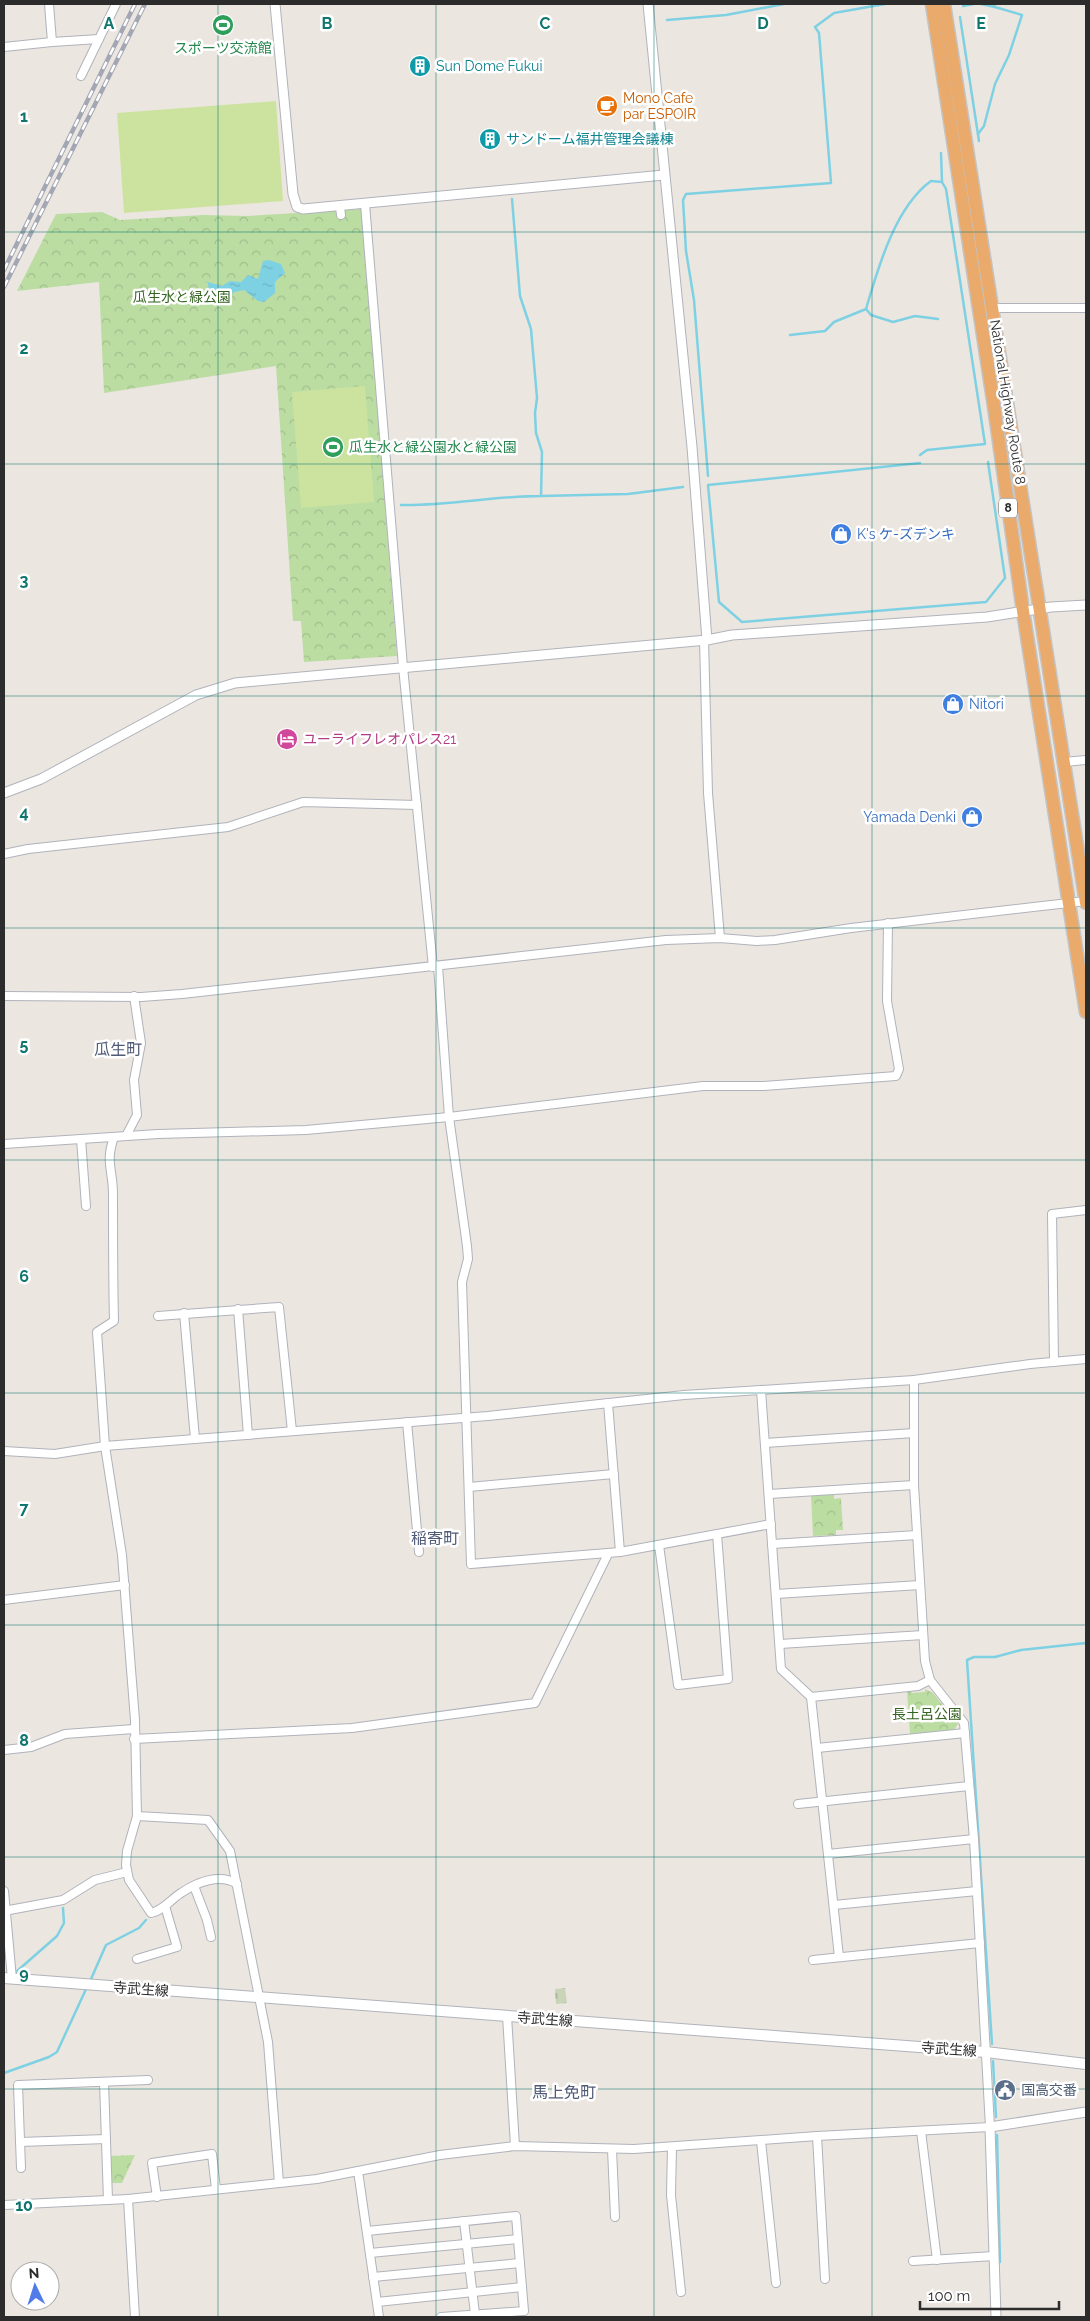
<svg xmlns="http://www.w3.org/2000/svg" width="1090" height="2321" font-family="Raleway,'Noto Sans JP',sans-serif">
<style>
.cemetery{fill:url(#cemetery-stones)}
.park{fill:url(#park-crowns)}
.pitch{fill:#cce39f}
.water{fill:url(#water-ripples)}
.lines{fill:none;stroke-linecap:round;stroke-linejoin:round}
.stream{stroke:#7ed1e3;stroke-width:2.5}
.minor-casing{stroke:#b0b3bb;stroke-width:10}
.tertiary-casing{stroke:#b0b3bb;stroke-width:11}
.secondary-casing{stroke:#b0b3bb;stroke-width:12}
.trunk-casing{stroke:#c4c4c4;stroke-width:15}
.minor{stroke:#fff;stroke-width:8}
.tertiary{stroke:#fff;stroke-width:9}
.secondary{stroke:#fff;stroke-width:10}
.trunk{stroke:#e9aa6b;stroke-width:12}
.rail-casing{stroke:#a3a7b4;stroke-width:4.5}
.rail{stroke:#fff;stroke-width:2.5;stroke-dasharray:8;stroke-linecap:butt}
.grid{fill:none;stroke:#0f766e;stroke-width:1;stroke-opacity:0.55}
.labels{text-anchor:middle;stroke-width:5;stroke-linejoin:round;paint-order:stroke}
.shield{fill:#fff;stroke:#6b6b6b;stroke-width:1}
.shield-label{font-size:12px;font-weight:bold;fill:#2c2c2c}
.leisure-label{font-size:14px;fill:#27864d;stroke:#fff}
.culture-label{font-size:14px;fill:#0d838f;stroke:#fff;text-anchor:start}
.food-label{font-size:14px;fill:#c56008;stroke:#fff;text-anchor:start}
.park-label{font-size:14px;fill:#356322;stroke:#fff}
.street-label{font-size:14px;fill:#2c2c2c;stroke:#fff}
.shop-label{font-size:14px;fill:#366cbe;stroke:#fff;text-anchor:start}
.hotel-label{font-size:14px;fill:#b23c85;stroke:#fff;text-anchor:start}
.service-label{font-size:14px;fill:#4e5e75;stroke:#fff;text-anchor:start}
.quarter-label{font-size:16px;fill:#505b78;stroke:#fff}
.grid-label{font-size:16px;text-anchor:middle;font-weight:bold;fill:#0f766e;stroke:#fff;stroke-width:5;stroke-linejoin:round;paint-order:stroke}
</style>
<defs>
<pattern id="cemetery-stones" width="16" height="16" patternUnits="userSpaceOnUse" patternTransform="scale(1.25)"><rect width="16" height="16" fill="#c9d4b9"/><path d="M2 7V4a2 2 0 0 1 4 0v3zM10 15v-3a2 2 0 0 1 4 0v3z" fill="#adb69f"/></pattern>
<pattern id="park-crowns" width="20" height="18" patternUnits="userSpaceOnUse" patternTransform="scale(1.25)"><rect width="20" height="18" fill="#bbdda2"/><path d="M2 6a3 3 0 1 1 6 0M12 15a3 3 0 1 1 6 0" fill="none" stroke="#a1be8c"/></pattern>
<pattern id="water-ripples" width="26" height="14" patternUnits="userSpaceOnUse" patternTransform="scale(1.25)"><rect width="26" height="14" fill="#7ed1e3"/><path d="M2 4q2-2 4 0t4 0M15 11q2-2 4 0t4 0" fill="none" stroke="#6db4c3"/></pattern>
</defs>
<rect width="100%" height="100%" fill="#ece6e0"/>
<path class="cemetery" d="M565 1988 567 2003 556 2004 555 1989Z"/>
<g class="park">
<path d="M362 209 397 656 304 662 301 621H293L276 366 104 393 99 282 17 291 56 214 102 212 120 220 203 215 247 216Z"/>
<path d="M834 1494V1499L841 1498 843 1530H836V1535L813 1536 811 1495Z"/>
<path d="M925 1689 933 1693 958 1724 954 1730 910 1734 907 1691 911 1690 912 1693 925 1692Z"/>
<path d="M135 2155 122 2183H112L111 2156Z"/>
</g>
<g class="pitch">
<path d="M276 101 283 201 124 213 117 113Z"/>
<path d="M365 386 374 502 301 508 292 392Z"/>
</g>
<path class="water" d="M269 260 281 264 285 273 275 282V293L264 302 258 301 244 290 234 292 226 301 219 304 210 300 208 283 204 281 222 286 230 281 241 282 248 275 258 279 263 261Z"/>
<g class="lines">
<g class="stream">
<path d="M981 4 995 7 994 4"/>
<path d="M963 6 974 4"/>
<path d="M960 17 979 141"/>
<path d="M667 20 726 15 784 4"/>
<path d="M978 134 984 126 995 84 1009 55 1022 15 995 7"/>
<path d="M866 309 871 315 893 322 915 316 938 319"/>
<path d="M790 335 825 331 834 322 866 309C878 268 895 207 931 181L942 182"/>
<path d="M920 455 927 450 985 444 946 189 942 182 941 153"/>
<path d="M920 463 708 485 719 602 742 622 986 602 1005 578 988 462"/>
<path d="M708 476 694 300 686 251 683 200 686 194 831 183 819 33 815 27 834 13 885 4"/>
<path d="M541 496 628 494 683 487"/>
<path d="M401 505C448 506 494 496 541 496L542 452 536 433 535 413 537 398 531 329 520 296 512 199"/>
<path d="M16 1972 57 1936 64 1923 63 1908"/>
<path d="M91 1979 106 1945 139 1928 146 1920"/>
<path d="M992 2044 967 1660 974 1657H995L1021 1650 1086 1643"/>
<path d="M993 2061 996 2117"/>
<path d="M4 2073 49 2057 57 2052 87 1987"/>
<path d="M997 2135 1000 2262"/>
</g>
<g class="minor-casing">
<g id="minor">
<path d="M52 42 99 39"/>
<path d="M4 47 52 42 49 4"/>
<path d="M81 76 116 4"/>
<path d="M365 204 403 667 433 967"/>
<path d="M340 207 341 215"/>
<path d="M991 308H1086"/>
<path d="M704 640 708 793 720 938"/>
<path d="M1064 762 1086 760"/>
<path d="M4 854 28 849 228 827 303 802 417 805"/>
<path d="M438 966 449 1117 467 1246 468 1259 462 1282 471 1564 620 1552 771 1524"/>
<path d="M4 996 141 997 182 994 666 940 720 938 757 941 775 940 851 928 1086 901"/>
<path d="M126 1136 137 1115 134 1080 141 1043 134 996"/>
<path d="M114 1137C105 1162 113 1170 113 1194 113 1236 113 1279 114 1321L97 1332 105 1446 122 1555 135 1720 137 1816 127 1851 126 1865 129 1880 151 1913C164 1910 170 1900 181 1893 197 1882 220 1873 237 1884"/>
<path d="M81 1139 86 1206"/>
<path d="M4 1144 158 1134 306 1130 449 1117 703 1086H764L896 1076 899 1069 887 1001 888 923"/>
<path d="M238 1309 248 1435"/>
<path d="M184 1313 195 1439"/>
<path d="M158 1316 279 1307 292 1431"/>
<path d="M1054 1362 1052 1214 1086 1210"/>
<path d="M761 1390 781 1669 811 1697 918 1686 930 1680"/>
<path d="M608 1403 620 1552"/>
<path d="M407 1422 419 1552"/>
<path d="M765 1443 914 1433"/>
<path d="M4 1451 55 1454 105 1446 488 1416 684 1395 914 1380 1030 1364 1086 1359"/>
<path d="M469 1487 614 1474"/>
<path d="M769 1494 914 1485"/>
<path d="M772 1544 917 1535"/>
<path d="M659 1545 678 1685 728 1679 717 1534"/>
<path d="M776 1594 920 1585"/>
<path d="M4 1600 125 1585"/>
<path d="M780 1644 923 1635"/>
<path d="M811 1697 839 1957"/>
<path d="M134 1739 352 1728 535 1703 608 1554"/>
<path d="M817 1748 965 1733"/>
<path d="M4 1750 31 1747 65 1734 134 1729"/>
<path d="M798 1804 969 1786"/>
<path d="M137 1816 208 1820 230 1851 268 2042 279 2183"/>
<path d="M828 1854 974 1839"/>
<path d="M194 1886 207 1920 211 1937"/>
<path d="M4 1891 12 1979"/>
<path d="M834 1905 977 1891"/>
<path d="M4 1911 63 1900 95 1880 127 1872"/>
<path d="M137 1959 177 1947 165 1906"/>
<path d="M813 1960 980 1943"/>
<path d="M507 2016 515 2146"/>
<path d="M104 2082 108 2200"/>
<path d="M921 2131 937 2260"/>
<path d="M817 2136 825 2279"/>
<path d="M761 2141 776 2283"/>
<path d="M20 2142 106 2139"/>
<path d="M672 2147 671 2195 681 2292"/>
<path d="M612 2149 615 2217"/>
<path d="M21 2168 18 2085 148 2080"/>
<path d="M358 2171 379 2317"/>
<path d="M157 2197 152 2163 212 2154 216 2189"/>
<path d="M128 2199 135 2317"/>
<path d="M4 2205 128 2199 317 2179 440 2155 515 2146 634 2149 817 2136 990 2127 974 1839 964 1723 930 1680 925 1661 914 1485V1380"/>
<path d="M464 2221 475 2314"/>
<path d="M367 2231 516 2216 524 2311 441 2317"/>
<path d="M370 2253 518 2239"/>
<path d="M913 2261 994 2256"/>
<path d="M373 2277 520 2263"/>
<path d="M377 2302 522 2287"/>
</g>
</g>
<g class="tertiary-casing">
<g id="tertiary">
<path d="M275 4 293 194 297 207 303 209 664 175"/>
<path d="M648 4 692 447 707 640"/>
<path d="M4 793 41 779 196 695 235 683 707 640 732 635 987 617 1051 607 1086 605"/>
<path d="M996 2317 990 2127 1086 2112"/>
</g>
</g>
<g class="secondary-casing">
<path id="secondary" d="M4 1978 986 2052 1086 2064"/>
</g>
<g class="trunk-casing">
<g id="trunk">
<path d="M932 4 994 406 1023 611 1086 1012"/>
<path d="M944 4 1086 903"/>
</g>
</g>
<use href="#minor" class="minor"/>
<use href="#tertiary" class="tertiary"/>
<use href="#secondary" class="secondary"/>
<use href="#trunk" class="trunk"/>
<g class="rail-casing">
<g id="rail">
<path d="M4 270 135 4"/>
<path d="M4 287 145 4"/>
</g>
</g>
<use href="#rail" class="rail"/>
</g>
<path class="grid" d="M218 4V2317M436 4V2317M654 4V2317M872 4V2317M4 232H1086M4 464H1086M4 696H1086M4 928H1086M4 1160H1086M4 1393H1086M4 1625H1086M4 1857H1086M4 2089H1086"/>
<defs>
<g id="stadium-disc" transform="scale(1.125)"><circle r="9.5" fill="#2e9e5b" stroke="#fff"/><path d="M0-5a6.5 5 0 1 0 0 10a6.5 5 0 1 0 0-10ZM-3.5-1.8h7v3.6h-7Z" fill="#fff"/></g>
<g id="building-disc" transform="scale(1.125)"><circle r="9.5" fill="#0f9aa8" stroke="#fff"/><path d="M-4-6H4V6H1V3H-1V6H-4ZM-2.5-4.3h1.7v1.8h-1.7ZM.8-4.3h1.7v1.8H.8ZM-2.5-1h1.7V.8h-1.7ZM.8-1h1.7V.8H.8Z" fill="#fff"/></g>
<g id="cafe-disc" transform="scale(1.125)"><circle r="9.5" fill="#e8710a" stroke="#fff"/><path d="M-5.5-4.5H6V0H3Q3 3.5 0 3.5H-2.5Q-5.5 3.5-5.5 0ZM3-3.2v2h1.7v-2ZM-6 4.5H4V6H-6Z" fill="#fff"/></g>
<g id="shop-disc" transform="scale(1.125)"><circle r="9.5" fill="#3f7fe0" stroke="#fff"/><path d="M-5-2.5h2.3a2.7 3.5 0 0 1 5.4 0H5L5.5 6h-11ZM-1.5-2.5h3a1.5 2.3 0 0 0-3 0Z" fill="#fff"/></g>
<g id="hotel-disc" transform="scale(1.125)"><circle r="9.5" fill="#d1479c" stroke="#fff"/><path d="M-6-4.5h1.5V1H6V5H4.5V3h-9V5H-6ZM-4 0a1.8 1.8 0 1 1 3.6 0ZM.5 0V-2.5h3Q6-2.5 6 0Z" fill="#fff"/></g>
<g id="civic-disc" transform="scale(1.125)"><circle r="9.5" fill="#5c6f8a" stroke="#fff"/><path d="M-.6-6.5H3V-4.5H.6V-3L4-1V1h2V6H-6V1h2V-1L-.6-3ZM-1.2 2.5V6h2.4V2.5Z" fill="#fff"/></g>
</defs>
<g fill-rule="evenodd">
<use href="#stadium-disc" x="223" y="25"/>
<use href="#building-disc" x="420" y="66"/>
<use href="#cafe-disc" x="607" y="106"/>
<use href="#building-disc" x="490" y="139"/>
<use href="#stadium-disc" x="333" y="447"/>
<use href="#shop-disc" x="841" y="534"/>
<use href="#shop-disc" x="953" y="704"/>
<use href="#hotel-disc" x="287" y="739"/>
<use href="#shop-disc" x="972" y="817"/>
<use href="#civic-disc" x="1005" y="2090"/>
</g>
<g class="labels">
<rect class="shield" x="999" y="498.5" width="18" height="19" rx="4"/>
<g class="shield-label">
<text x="1008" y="512">8</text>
</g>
<g class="leisure-label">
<text x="223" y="53">スポーツ交流館</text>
<text x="349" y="452" text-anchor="start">瓜生水と緑公園水と緑公園</text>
</g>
<g class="culture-label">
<text x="436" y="71">Sun Dome Fukui</text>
<text x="506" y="144">サンドーム福井管理会議棟</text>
</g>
<g class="food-label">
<text x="623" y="103">Mono Cafe<tspan x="623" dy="16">par ESPOIR</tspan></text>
</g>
<g class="park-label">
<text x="182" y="302">瓜生水と緑公園</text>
<text x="927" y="1719">長土呂公園</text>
</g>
<g class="street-label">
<text transform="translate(1008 402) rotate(81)" y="5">National Highway Route 8</text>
<text transform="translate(141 1989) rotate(4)" y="5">寺武生線</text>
<text transform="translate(545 2019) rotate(4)" y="5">寺武生線</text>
<text transform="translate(949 2049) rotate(4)" y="5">寺武生線</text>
</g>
<g class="shop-label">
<text x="857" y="539">K's ケ-ズデンキ</text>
<text x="969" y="709">Nitori</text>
<text x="956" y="822" text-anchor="end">Yamada Denki</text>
</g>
<g class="hotel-label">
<text x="303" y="744">ユーライフレオパレス21</text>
</g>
<g class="service-label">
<text x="1021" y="2095">国高交番</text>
</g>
<g class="quarter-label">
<text x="118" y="1055">瓜生町</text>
<text x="435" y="1544">稲寄町</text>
<text x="564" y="2098">馬上免町</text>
</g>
</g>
<g class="grid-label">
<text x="109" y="29">A</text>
<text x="327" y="29">B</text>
<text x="545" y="29">C</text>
<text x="763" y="29">D</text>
<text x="981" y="29">E</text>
<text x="24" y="122">1</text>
<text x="24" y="354">2</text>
<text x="24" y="586">3</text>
<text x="24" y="818">4</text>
<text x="24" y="1050">5</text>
<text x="24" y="1282">6</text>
<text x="24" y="1514">7</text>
<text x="24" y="1746">8</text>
<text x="24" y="1979">9</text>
<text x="24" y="2211">10</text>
</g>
<rect width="1090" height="2321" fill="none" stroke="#2c2c2c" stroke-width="10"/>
<g transform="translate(35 2286) rotate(356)"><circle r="24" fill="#ffffff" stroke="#ababab"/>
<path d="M0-4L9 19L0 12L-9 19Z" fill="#507be8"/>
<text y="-8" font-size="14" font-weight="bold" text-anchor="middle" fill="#2c2c2c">N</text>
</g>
<path d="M920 2301v8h139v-8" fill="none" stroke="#2c2c2c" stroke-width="2.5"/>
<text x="928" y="2301" font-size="15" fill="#2c2c2c" stroke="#ffffff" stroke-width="4" paint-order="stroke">100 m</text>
</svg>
